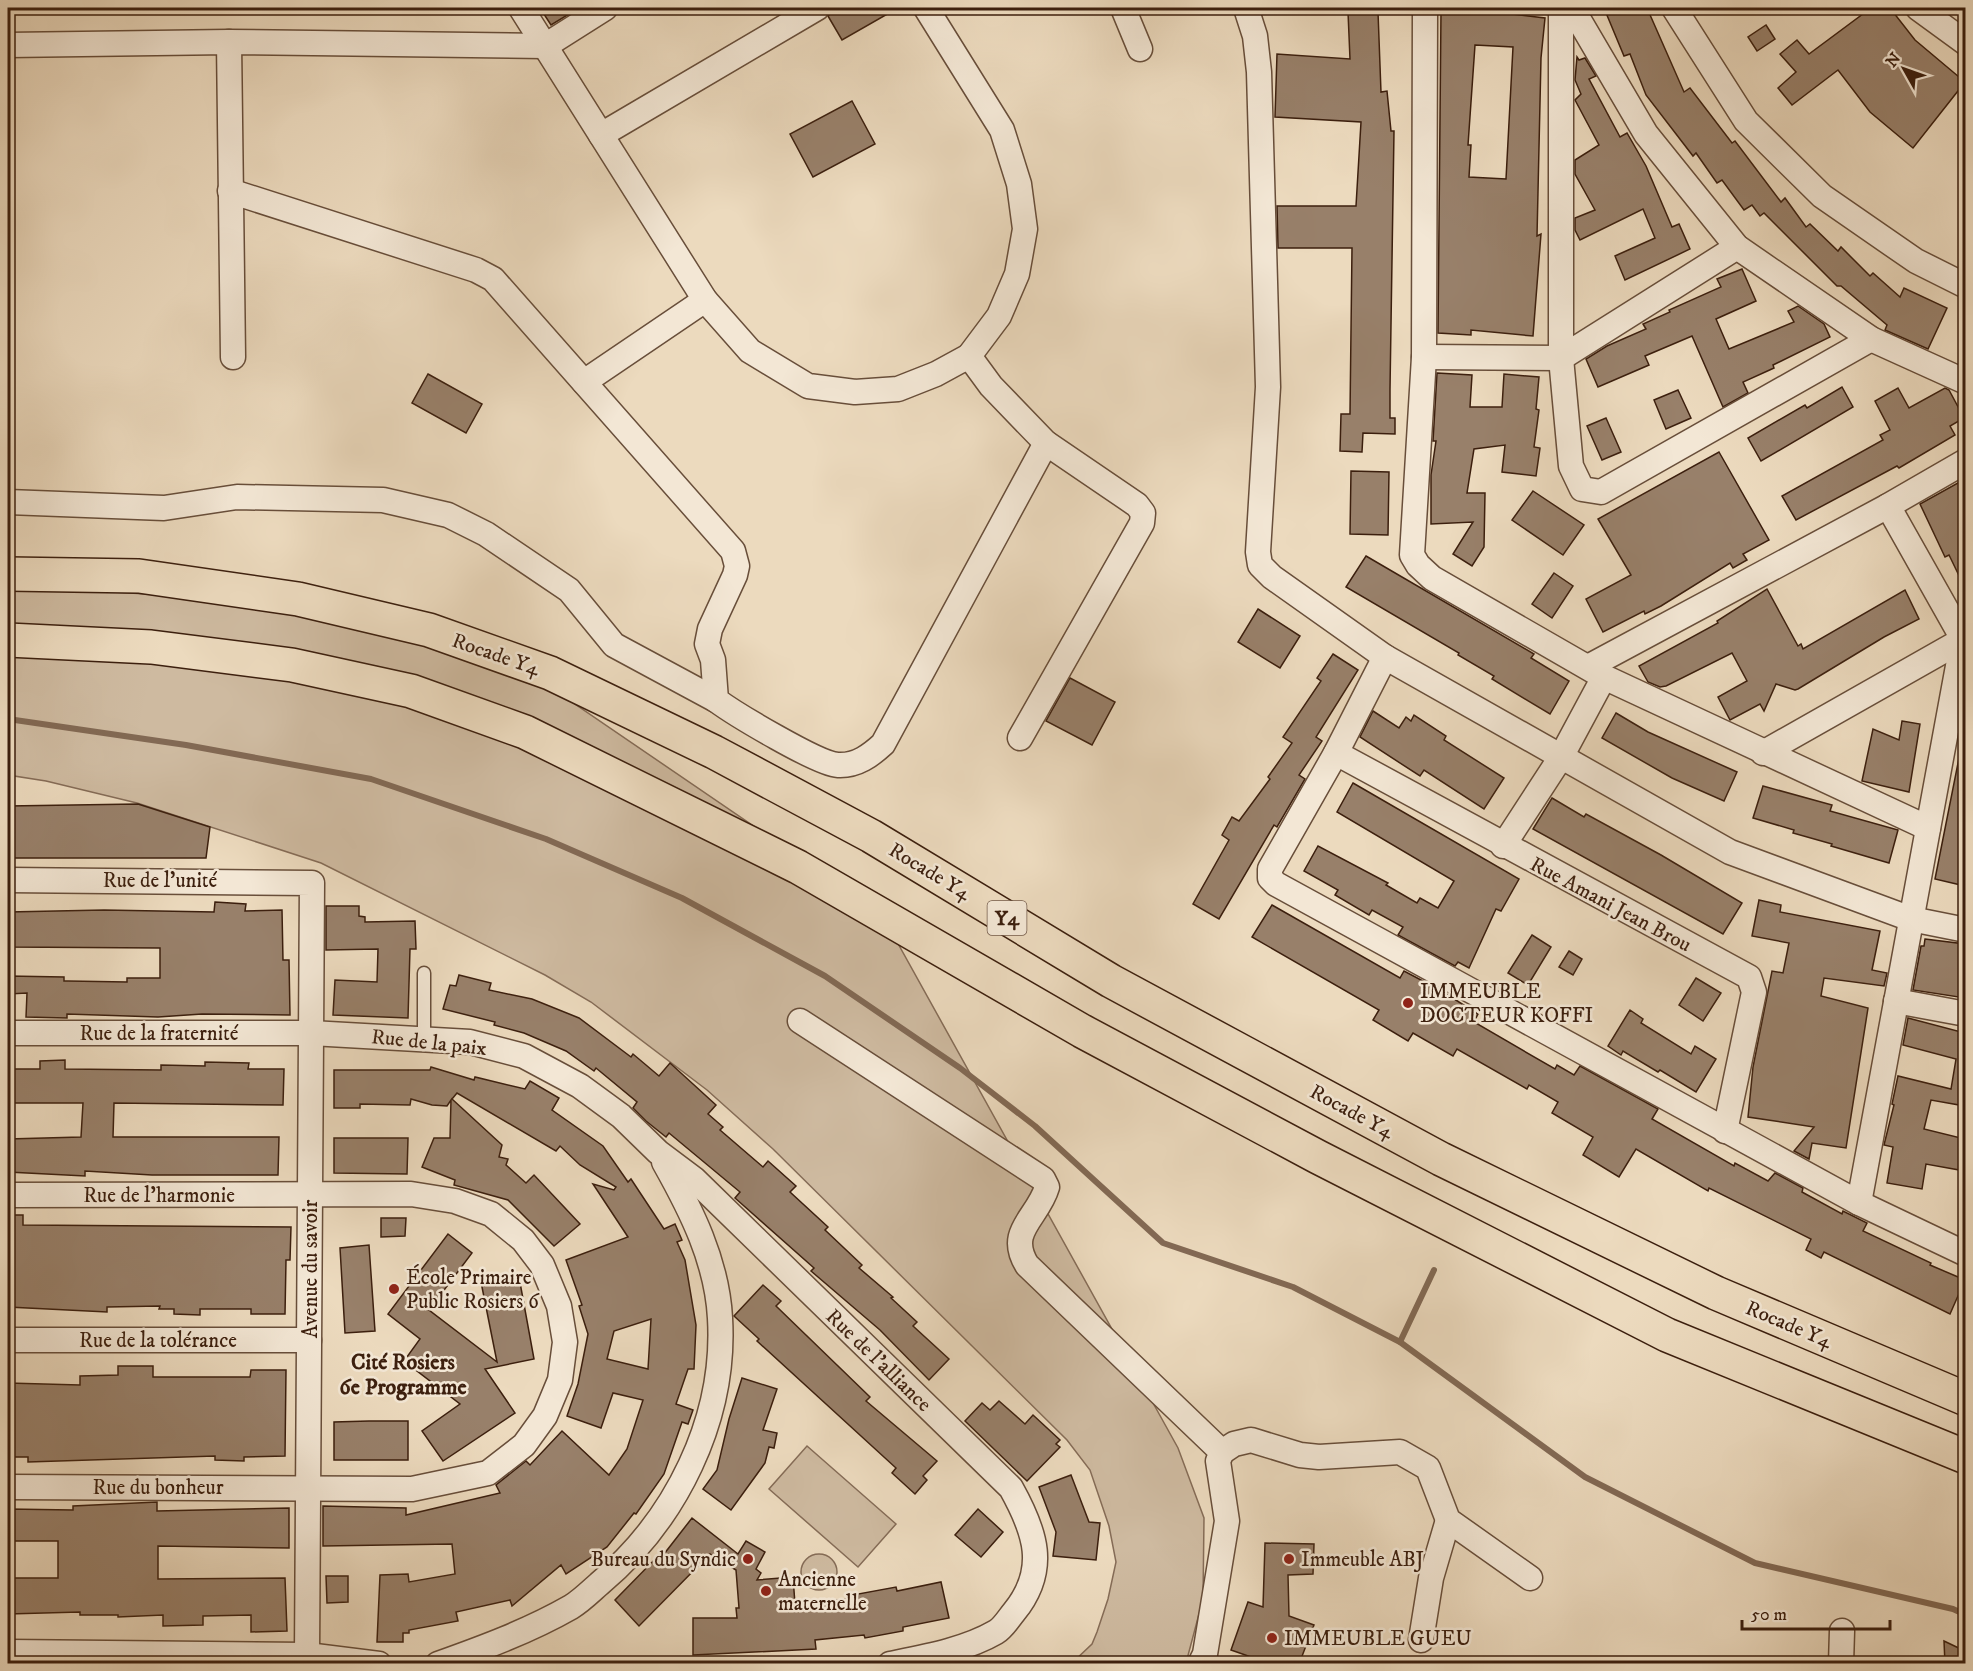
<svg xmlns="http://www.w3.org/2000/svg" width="1973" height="1671" font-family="'IM FELL DW Pica',serif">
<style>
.green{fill:#cebaa0;stroke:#856c57;stroke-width:1.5}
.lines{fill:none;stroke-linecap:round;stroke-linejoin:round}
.stream{stroke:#826954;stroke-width:6}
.building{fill:#98806a;stroke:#3c1f0e;stroke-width:1.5;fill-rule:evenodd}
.lane-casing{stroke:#684e3a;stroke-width:15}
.street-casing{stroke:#684e3a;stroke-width:27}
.highway-casing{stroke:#3c1f0e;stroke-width:36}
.lane{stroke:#f3e7d5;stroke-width:12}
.street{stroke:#f3e7d5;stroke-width:24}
.highway{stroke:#ecdabe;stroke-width:33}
.poi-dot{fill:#8f2418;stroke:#f3e7d5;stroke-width:2}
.labels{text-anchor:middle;stroke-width:5;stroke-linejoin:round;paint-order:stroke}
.shield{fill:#f3e7d5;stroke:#735b4a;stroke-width:1.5}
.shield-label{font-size:20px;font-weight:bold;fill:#3c1f0e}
.street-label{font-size:21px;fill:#3c1f0e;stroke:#f3e7d5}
.poi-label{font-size:21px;fill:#3c1f0e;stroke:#f3e7d5;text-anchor:start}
.neighbourhood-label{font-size:22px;font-weight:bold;fill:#3c1f0e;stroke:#f3e7d5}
</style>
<rect width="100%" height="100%" fill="#ecdabe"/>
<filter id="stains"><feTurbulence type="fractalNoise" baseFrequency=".00333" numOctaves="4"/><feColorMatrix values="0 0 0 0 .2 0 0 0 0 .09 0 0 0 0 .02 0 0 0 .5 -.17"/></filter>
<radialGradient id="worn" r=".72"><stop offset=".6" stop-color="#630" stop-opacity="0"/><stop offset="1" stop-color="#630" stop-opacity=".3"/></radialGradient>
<g class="green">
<path d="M8 585 251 601 484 642 881 913 1178 1448 1204 1518 1203 1599 1186 1663H1072L1092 1644 1097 1632 1108 1599 1116 1562 1109 1526 1090 1470 1067 1440 773 1149 707 1090 591 1002 545 975 321 863 137 803 46 781 8 775Z"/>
<path d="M807 1446 896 1524 858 1567 769 1489Z"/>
<circle cx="819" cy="1572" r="18"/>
</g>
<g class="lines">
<g class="stream">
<path d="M8 719 186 745 371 779 546 839 682 898 825 976 960 1068 1035 1126 1163 1243 1293 1287 1400 1342 1585 1477 1755 1563 1953 1609 1966 1615"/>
<path d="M1400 1342 1434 1270"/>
</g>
</g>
<g class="building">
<path d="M540 8H579L551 25Z"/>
<path d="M836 8H898L842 40 828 16Z"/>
<path d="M1604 8H1647L1684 92 1690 88 1732 143 1735 141 1781 202 1785 198 1806 227 1810 224 1838 251 1841 247 1870 276 1873 273 1900 297 1904 288 1947 308 1928 349 1885 330 1887 325 1841 286H1837L1764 213 1760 216 1752 205 1744 210 1722 180 1717 183 1696 153 1693 156 1646 95 1630 54 1624 56Z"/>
<path d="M1871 8H1890L1915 40 1965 82 1913 148 1870 112 1838 70 1792 105 1778 88 1796 72 1780 54 1797 40 1809 54Z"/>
<path d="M1348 12H1378L1381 92 1387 91 1391 131H1394L1390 389V418H1395V434L1363 433 1362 452 1340 451 1341 414H1350L1352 248H1278L1277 206H1356L1361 122 1275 117 1277 54 1350 59Z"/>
<path d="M1441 12H1496L1545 18 1541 58 1537 236 1541 234 1533 336 1471 330V335L1438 333ZM1475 45 1513 47 1506 179 1469 177 1471 145H1468Z"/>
<path d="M1766 25 1775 39 1757 51 1748 37Z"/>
<path d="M1577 57 1579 60 1585 58 1596 76 1589 79 1620 137 1627 133 1646 166 1672 227 1679 224 1690 249 1625 280 1615 256 1655 238 1643 209 1580 240 1575 230V218L1595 210 1575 174V160L1599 145 1575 100 1581 94 1575 80Z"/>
<path d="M852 101 875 144 813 177 790 134Z"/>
<path d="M1742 269 1756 301 1716 319 1729 349 1794 322 1788 311 1798 306 1824 324 1830 337 1773 365 1774 368 1743 382 1748 393 1723 407 1692 336 1645 356 1649 365 1598 387 1586 359 1607 346 1646 329 1643 324 1670 312 1669 310 1721 287 1717 279Z"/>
<path d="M1437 373 1472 375 1470 407H1502L1504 374 1539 377 1536 409 1539 410 1534 447 1540 448 1536 476 1502 472 1505 445 1474 449 1467 493H1485L1484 547 1472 566 1453 554 1473 522 1431 524V475L1436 441H1433Z"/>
<path d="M428 374 482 404 466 433 412 403Z"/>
<path d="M1842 387 1853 407 1761 461 1748 438 1805 405 1807 408Z"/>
<path d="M1898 388 1909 408 1945 388 1949 390 1964 418 1950 426 1955 435 1899 468 1897 466 1796 520 1782 496 1883 440 1880 435 1890 430 1875 401Z"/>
<path d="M1678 390 1691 418 1666 429 1654 400Z"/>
<path d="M1606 418 1621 452 1602 460 1587 426Z"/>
<path d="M1719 452 1769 540 1743 554 1747 560 1733 568 1730 563 1661 606 1645 614 1644 611 1603 632 1586 599 1631 575 1598 519Z"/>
<path d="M1351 471 1389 472 1388 535 1350 534Z"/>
<path d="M1965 479V588L1949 555 1945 557 1920 504Z"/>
<path d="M1533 491 1584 525 1563 555 1512 520Z"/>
<path d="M1366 556 1534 654 1531 658 1569 681 1550 714 1492 679 1494 676 1458 655 1459 653 1346 587Z"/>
<path d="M1554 573 1573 586 1552 618 1532 604Z"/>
<path d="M1767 589 1798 646 1801 644 1803 649 1905 590 1919 619 1884 637 1798 689 1795 690 1776 684 1764 711 1760 704 1730 720 1718 697 1747 681 1732 653 1666 686 1660 687 1648 682 1639 666 1718 623 1717 621Z"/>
<path d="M1258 609 1300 636 1280 668 1238 642Z"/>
<path d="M1333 654 1358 670 1316 737 1322 741 1299 775 1305 779 1277 827 1274 825 1219 919 1193 904 1229 840 1222 835 1232 817 1239 821 1270 779 1268 777 1292 743 1283 737 1321 681 1317 678Z"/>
<path d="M1070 678 1115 702 1092 745 1046 721Z"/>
<path d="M1373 711 1399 728 1406 717 1411 721 1414 715 1446 736 1444 740 1504 778 1484 809 1424 770 1420 776 1360 737Z"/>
<path d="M1616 713 1648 732 1737 772 1724 801 1672 778 1602 738Z"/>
<path d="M1902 721 1920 724 1909 792 1862 781 1873 729 1899 740Z"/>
<path d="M1959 758 1965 759V886L1935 879Z"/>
<path d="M1353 783 1519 879 1501 911 1496 909 1469 968 1458 962 1455 966 1398 935 1403 927 1372 910 1369 915 1335 895 1338 890 1304 871 1318 846 1388 883 1386 885 1417 903 1420 898 1438 908 1454 881 1337 812Z"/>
<path d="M1763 786 1832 805 1830 811 1898 830 1889 863 1831 846 1832 844 1793 833 1794 830 1753 818Z"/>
<path d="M1552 798 1584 817 1586 814 1661 855 1742 903 1723 934 1533 829Z"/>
<path d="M138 804 210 827 206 858H8V806Z"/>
<path d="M1759 900 1781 905 1780 912 1880 931 1872 970 1887 973 1884 986 1824 978 1821 996 1868 1008 1846 1148 1812 1143 1809 1159 1794 1151 1814 1127 1748 1117 1753 1067 1772 971 1783 973 1789 943 1752 936Z"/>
<path d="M215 902 246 904 245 911 282 910 283 960H289L290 1015 202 1014 158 1017 67 1014V1018L26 1017 27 993 8 994V976L64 977V981H68L127 982V978H160V948L8 947V912L104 910 214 912Z"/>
<path d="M1272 905 1400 978 1404 971 1440 990 1478 1014 1474 1022 1555 1069 1557 1065 1574 1075 1580 1066 1658 1109 1652 1119 1734 1166 1735 1163 1768 1181 1775 1173 1803 1188 1802 1192 1842 1214 1843 1211 1867 1223 1863 1231 1931 1263 1930 1265 1965 1280 1950 1314 1824 1252 1821 1258 1806 1250 1811 1239 1709 1188 1708 1191 1636 1149 1619 1177 1583 1155 1593 1137 1552 1113 1558 1102 1529 1085 1527 1089 1457 1049 1453 1056 1413 1033 1408 1041 1373 1020 1379 1010 1252 937Z"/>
<path d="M326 906H359V916L365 917V922L415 921 416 949H410L408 1018 333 1015 335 980 377 982 378 949 326 950Z"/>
<path d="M1532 935 1551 947 1528 985 1508 973Z"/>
<path d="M1925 939 1965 944V998L1913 990 1921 946H1924Z"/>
<path d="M1569 951 1582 959 1573 975 1559 967Z"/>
<path d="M459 975 491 983 489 990 532 999 579 1018 631 1057 633 1054 659 1076 670 1063 716 1105 708 1114 723 1127 720 1130 763 1167 768 1161 796 1186 790 1192 828 1227 825 1230 862 1265 859 1268 893 1297 891 1298 917 1322 913 1326 949 1359 929 1380 880 1330 811 1271 814 1268 735 1198 740 1192 669 1133 666 1137 646 1121 633 1108 637 1102 596 1068 594 1071 566 1051 524 1033 494 1025 495 1022 443 1009 450 985 456 986Z"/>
<path d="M1696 978 1721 993 1703 1021 1679 1005Z"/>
<path d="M1630 1010 1643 1019 1641 1023 1691 1054 1695 1046 1716 1059 1696 1092 1660 1070 1658 1072 1623 1051 1621 1055 1608 1046Z"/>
<path d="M1908 1018 1965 1033V1106L1931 1100 1924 1129 1965 1139V1171L1926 1164 1922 1189 1887 1183 1893 1147 1884 1145 1894 1105 1892 1104 1898 1076 1951 1089 1956 1059 1903 1045Z"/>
<path d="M65 1060V1069L161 1070V1065L205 1066V1062L249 1063 248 1069H284L283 1105 114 1103 113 1137H279L278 1175H152L85 1171V1176L8 1172V1139L81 1137 83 1103H8V1069H40V1061Z"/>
<path d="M431 1067 474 1080 475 1077 525 1089 530 1081 559 1098 552 1110 603 1146 628 1182 631 1179 664 1229 675 1224 682 1240 677 1242 685 1260 696 1325 694 1369H688L676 1404 693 1410 688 1424 682 1422 664 1474 636 1514 634 1513 607 1547 566 1574 561 1565 512 1606 510 1600 456 1612 458 1621 409 1630V1633H403V1642H377L380 1575 408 1574 409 1582 455 1574 452 1544 323 1546V1506L406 1508V1515L500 1493 496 1485 526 1461 530 1465 562 1431 609 1475 627 1449 643 1400 613 1393 601 1428 567 1416 578 1384 588 1334 579 1306 582 1305 566 1260 628 1237 593 1184 614 1190 616 1187 580 1165 560 1146 556 1151 457 1093 452 1099 502 1145 499 1157 508 1159 506 1165 526 1183 534 1175 580 1224 554 1246 508 1200 454 1185 455 1180 422 1167 434 1138H450L451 1100 447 1106 432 1105 411 1099 410 1105 360 1104V1108H334V1070H430ZM651 1319 648 1369 607 1359 614 1331Z"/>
<path d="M334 1138H408L407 1174 334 1173Z"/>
<path d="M8 1215H23V1225L291 1227 290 1260H286L285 1314H251V1309H200V1315L174 1314V1309H159L160 1306 107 1307V1312L8 1307Z"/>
<path d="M381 1218H406L405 1236 381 1237Z"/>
<path d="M448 1234 472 1253 429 1310 497 1362 481 1282 522 1274 519 1277 534 1359 485 1369 515 1413 443 1461 422 1431 460 1404 404 1361 420 1339 388 1314Z"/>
<path d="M369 1245 375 1331 345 1333 340 1248Z"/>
<path d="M763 1285 781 1301 776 1306 870 1397 866 1401 937 1461 923 1476 927 1480 915 1494 892 1473 896 1468 757 1341 759 1339 734 1316Z"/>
<path d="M118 1366H153V1377H250L251 1370H286L285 1456 244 1457V1461L215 1460V1456L28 1462V1457H8V1383L80 1385V1376L118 1375Z"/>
<path d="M742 1378 777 1389 763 1430 777 1433 774 1448 769 1447 765 1463 731 1510 703 1489 717 1470 729 1419Z"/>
<path d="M999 1401 1025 1424 1033 1415 1060 1440 1056 1444 1060 1447 1027 1481 965 1421 982 1403 990 1410Z"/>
<path d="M369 1421H408V1460H334V1422Z"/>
<path d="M1071 1475 1089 1522 1100 1523 1096 1560 1053 1556 1056 1532 1039 1487Z"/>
<path d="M157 1502V1511L289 1508V1548L158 1546V1579L285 1578 287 1631 251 1632V1615L203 1616V1625L163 1626V1615L118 1617V1615H80V1612L8 1614V1578H58V1541H8V1509L73 1510V1506Z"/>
<path d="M978 1509 1003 1532 981 1557 955 1535Z"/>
<path d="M692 1518 738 1554 746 1541 765 1552 756 1569 761 1573 757 1580 793 1577 795 1604 858 1598V1594L896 1587 897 1591 941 1582 949 1618 903 1627V1631L865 1638 864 1635 815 1640 816 1649 693 1655V1618H737L736 1608H739L736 1570 710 1554 639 1626 615 1600 662 1552 664 1554Z"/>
<path d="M1265 1543 1314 1544 1313 1574 1288 1575 1289 1616 1314 1625 1299 1664H1271L1231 1650 1248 1602 1263 1607Z"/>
<path d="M326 1576H348V1602L327 1603Z"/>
<path d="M1944 1641 1965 1651V1664H1945Z"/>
</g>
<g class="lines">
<g class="lane-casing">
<path id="lane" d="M424 973V1038"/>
</g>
<g class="street-casing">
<g id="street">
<path d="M521 8 705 300 750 351 808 386 855 392 898 389 936 374 969 356 991 386 1046 443 1137 505 1143 513 1142 523 1020 738"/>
<path d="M926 8 1002 130 1019 184 1025 229 1017 274 999 316 969 356"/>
<path d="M1123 8 1140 49"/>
<path d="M1246 8 1255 36 1259 72 1268 387 1258 552 1260 565 1272 577 1385 657 1730 852 1911 919 1966 930"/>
<path d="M1425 8 1424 357 1412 555 1418 565 1432 578 1604 677 1928 828"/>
<path d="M1561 8V358L1571 466 1582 489 1601 492 1871 339"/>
<path d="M1572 8 1646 134 1737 247 1871 339 1966 382"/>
<path d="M1674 8 1746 121 1822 196 1916 261 1966 286"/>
<path d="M1918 8 1966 43"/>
<path d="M229 42 233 357"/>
<path d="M8 45 229 42 545 46 605 8"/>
<path d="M601 135 817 8"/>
<path d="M230 191 476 270 493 279 733 551 737 566 735 575 710 629 707 644 713 660 716 700C735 714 818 764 838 765 857 766 871 755 883 744L1046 443"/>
<path d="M1424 357 1561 358 1737 247"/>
<path d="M584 382 705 300"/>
<path d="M8 502 164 508 237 497 383 500 448 515 486 534 569 590 614 645 716 700"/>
<path d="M1385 657 1336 753 1270 869V878L1276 884 1859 1203 1966 1254"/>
<path d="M1588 667 1888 506 1966 461"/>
<path d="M1336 753 1749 977 1754 992 1725 1131"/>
<path d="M1763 753 1966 638"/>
<path d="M1503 846 1561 757 1604 677"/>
<path d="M8 880 312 883 307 1655"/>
<path d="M1896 1001 1966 1014"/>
<path d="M800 1021 1043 1179 1047 1187C1038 1218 1006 1231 1027 1265L1222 1452"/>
<path d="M8 1033H311L470 1042 524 1056 580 1086 621 1116 658 1152 694 1179 1011 1488C1035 1531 1049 1569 1014 1612 1009 1618 1003 1628 996 1632 965 1650 925 1657 890 1664"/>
<path d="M8 1195 411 1194 455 1201 491 1214 523 1240 542 1265 559 1306 565 1342 560 1380 545 1416 524 1445 488 1473 412 1489 8 1487"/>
<path d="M1859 1203 1963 639 1888 506"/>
<path d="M8 1340H309"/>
<path d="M1421 1640 1431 1578 1448 1520"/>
<path d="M8 1652 307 1655 379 1664"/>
<path d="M438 1664C483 1648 529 1631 571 1607 581 1601 590 1592 599 1584 676 1520 726 1419 720 1318 717 1261 691 1210 664 1162"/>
<path d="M1200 1664 1205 1654 1227 1521 1218 1461 1222 1452 1234 1444 1251 1440 1300 1455 1319 1457 1400 1452 1428 1468 1448 1520 1530 1578"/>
<path d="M1841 1664 1842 1631"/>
</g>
</g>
<g class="highway-casing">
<g id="highway">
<path d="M8 574 139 576 298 599 429 630 550 673 714 752 871 836 1111 981 1441 1159 1716 1293 1966 1399"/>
<path d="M8 640 151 647 292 665 411 691 525 732 798 867 1082 1031 1318 1157 1667 1335 1966 1457"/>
</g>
</g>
<use href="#lane" class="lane"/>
<use href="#street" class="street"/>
<use href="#highway" class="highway"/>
</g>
<g class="poi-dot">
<circle cx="1408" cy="1003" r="6"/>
<circle cx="394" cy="1289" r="6"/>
<circle cx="748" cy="1559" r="6"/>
<circle cx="1289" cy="1559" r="6"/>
<circle cx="766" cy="1591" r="6"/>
<circle cx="1272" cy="1638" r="6"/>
</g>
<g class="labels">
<rect class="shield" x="987.5" y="901" width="39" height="34" rx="4.5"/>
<g class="shield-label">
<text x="1007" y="925">Y4</text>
</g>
<g class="street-label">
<text transform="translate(496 654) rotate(19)" y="7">Rocade Y4</text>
<text transform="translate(930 871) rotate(31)" y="7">Rocade Y4</text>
<text x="160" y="887">Rue de l'unité</text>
<text transform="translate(1611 904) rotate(28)" y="7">Rue Amani Jean Brou</text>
<text x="159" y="1040">Rue de la fraternité</text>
<text transform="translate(429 1042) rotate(6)" y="7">Rue de la paix</text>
<text transform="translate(1352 1111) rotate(28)" y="7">Rocade Y4</text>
<text x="159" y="1202">Rue de l'harmonie</text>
<text transform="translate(310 1269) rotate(-90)" y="7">Avenue du savoir</text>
<text transform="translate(1789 1324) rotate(23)" y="7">Rocade Y4</text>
<text x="158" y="1347">Rue de la tolérance</text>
<text transform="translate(879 1360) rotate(44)" y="7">Rue de l'alliance</text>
<text x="158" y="1494">Rue du bonheur</text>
</g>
<g class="poi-label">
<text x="1420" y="998">IMMEUBLE<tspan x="1420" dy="24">DOCTEUR KOFFI</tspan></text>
<text x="406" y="1284">École Primaire<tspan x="406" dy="24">Public Rosiers 6</tspan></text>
<text x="736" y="1566" text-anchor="end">Bureau du Syndic</text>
<text x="1301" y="1566">Immeuble ABJ</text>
<text x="778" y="1586">Ancienne<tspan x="778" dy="24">maternelle</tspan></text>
<text x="1284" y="1645">IMMEUBLE GUEU</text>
</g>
<g class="neighbourhood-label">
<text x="403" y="1369">Cité Rosiers<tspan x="403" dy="25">6e Programme</tspan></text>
</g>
</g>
<rect width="1973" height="1671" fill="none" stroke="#ecdabe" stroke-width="30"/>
<rect x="9" y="9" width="1955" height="1653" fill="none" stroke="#3c1f0e" stroke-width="3"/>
<rect x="15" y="15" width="1943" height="1641" fill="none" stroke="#3c1f0e" stroke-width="1.5"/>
<g transform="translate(1904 69) rotate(310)" stroke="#f3e7d5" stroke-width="4.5" paint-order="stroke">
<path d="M0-4.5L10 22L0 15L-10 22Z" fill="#3c1f0e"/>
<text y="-9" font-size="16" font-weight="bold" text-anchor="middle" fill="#3c1f0e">N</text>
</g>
<path d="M1742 1620v9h148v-9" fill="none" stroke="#3c1f0e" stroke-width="3"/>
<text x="1751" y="1620" font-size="18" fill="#3c1f0e" stroke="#f3e7d5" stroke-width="4.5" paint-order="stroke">50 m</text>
<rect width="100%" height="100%" filter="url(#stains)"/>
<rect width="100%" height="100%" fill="url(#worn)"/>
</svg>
